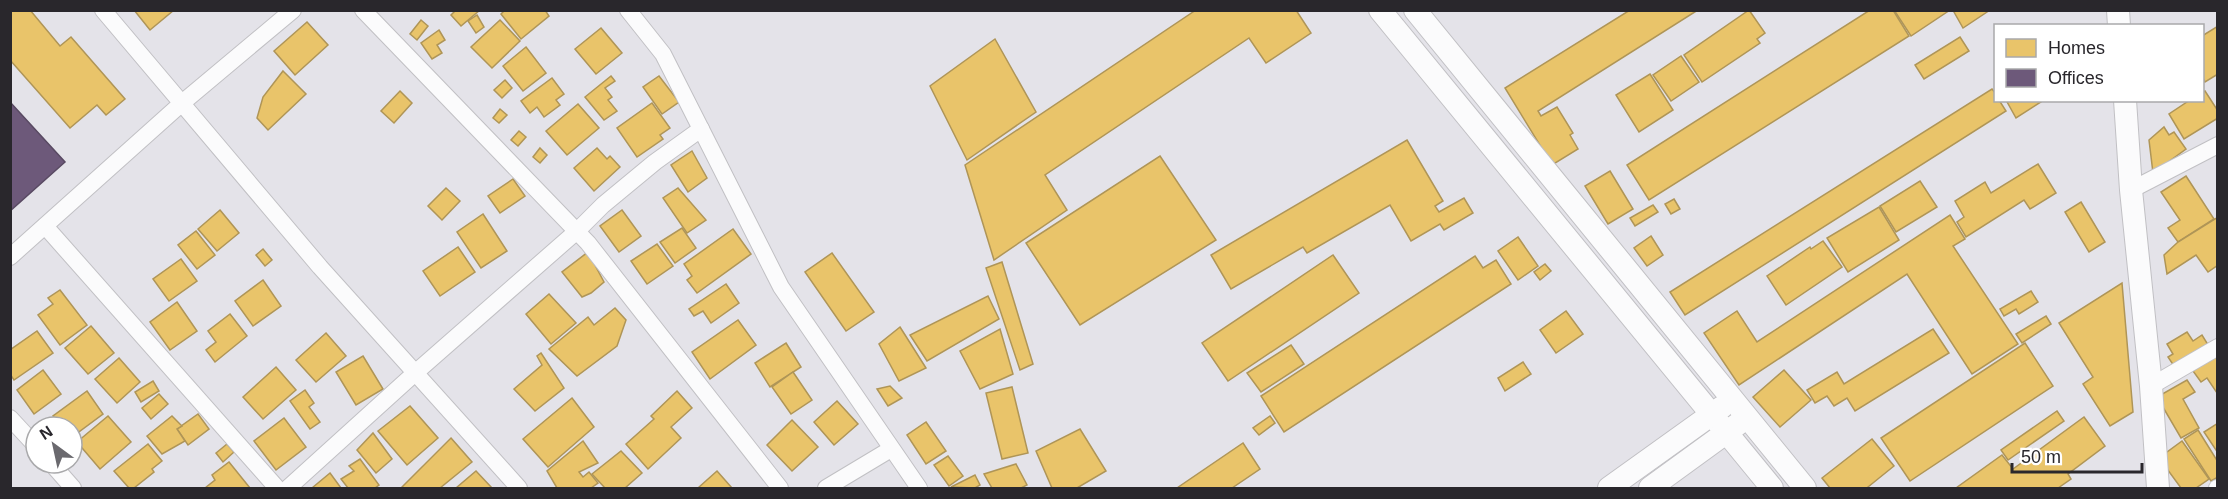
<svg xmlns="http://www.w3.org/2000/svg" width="2228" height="499" font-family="Arial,sans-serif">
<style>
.homes{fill:#e9c46a;stroke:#af9557;stroke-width:1.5}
.offices{fill:#6d597a;stroke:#594a63;stroke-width:1.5}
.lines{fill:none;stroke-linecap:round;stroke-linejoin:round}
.street-casing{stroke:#c1c0c4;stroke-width:18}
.secondary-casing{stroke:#c1c0c4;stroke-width:24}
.street{stroke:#fbfbfc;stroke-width:16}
.secondary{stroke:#fbfbfc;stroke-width:22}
</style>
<rect width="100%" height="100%" fill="#e4e3e9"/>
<g class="homes">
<path d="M10 10H30L60 46 71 37 125 99 106 115 97 105 70 128 10 60Z"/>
<path d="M134 10H174L150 30Z"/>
<path d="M456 10H480L461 26 451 15Z"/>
<path d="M505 10H545L549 16 521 39 501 14Z"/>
<path d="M1196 10H1296L1311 33 1266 63 1249 38 1045 175 1067 210 994 260 965 165Z"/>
<path d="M1630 10H1698L1538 111 1541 116 1557 107 1573 133 1570 135 1578 149 1552 165 1505 88Z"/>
<path d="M1749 10 1765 33 1757 39 1760 43 1702 82 1684 55Z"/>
<path d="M1870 10H1893L1909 36 1649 200 1627 165Z"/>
<path d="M1894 10H1950L1911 36Z"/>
<path d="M1957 10H1990L1963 28 1954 12Z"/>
<path d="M477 15 484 27 476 33 468 21Z"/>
<path d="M421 20 428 26 417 40 410 34Z"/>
<path d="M500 20 520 41 492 68 471 47Z"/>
<path d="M307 22 328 45 295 75 274 51Z"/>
<path d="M2218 26V74L2205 82 2202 77V36Z"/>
<path d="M601 28 622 53 596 74 575 49Z"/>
<path d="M439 30 445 40 437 45 442 53 432 59 421 43Z"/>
<path d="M1960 37 1969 51 1924 79 1915 65Z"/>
<path d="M995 39 1036 112 967 160 930 86Z"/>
<path d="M526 47 546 73 523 91 503 66Z"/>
<path d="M1681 56 1699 82 1671 101 1653 75Z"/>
<path d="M283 71 306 94 268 130 257 118 263 97Z"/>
<path d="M1650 74 1673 110 1639 132 1616 95Z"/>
<path d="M611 76 615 81 605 88 612 97 608 100 617 111 604 120 585 97Z"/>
<path d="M659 76 679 102 662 114 643 87Z"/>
<path d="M552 78 564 94 556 100 560 105 544 117 537 107 530 113 521 101Z"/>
<path d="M505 80 512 88 502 98 494 90Z"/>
<path d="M1992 89 1996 94V100H1999L2006 111 1685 315 1670 292Z"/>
<path d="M400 91 412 103 394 123 381 111Z"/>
<path d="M2205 91 2218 111V118L2184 139 2169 114 2190 100H2202V92Z"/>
<path d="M2006 100H2044L2016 118Z"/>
<path d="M652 103 670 128 660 135 663 139 637 157 617 128Z"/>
<path d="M578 104 599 128 567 155 546 131Z"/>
<path d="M500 109 507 115 499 123 493 118Z"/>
<path d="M2164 127 2169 135 2174 132 2186 149 2153 173 2149 140Z"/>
<path d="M519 131 526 137 518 146 511 140Z"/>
<path d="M1407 140 1443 201 1435 206 1439 212 1464 198 1473 213 1444 230 1440 224 1411 241 1390 205 1307 253 1303 247 1231 289 1211 255Z"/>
<path d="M540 148 547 155 540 163 533 157Z"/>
<path d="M597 148 607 159 610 156 620 167 594 191 574 168Z"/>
<path d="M692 151 707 178 688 192 671 165Z"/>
<path d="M1160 156 1216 240 1080 325 1026 243Z"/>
<path d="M2038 164 2056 193 2030 209 2024 200 1966 237 1957 222 1964 217 1955 201 1985 182 1991 193Z"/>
<path d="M1610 171 1633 209 1608 224 1585 186Z"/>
<path d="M2186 176 2214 219 2178 242 2168 228 2180 220 2161 192Z"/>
<path d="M513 179 525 196 500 213 488 196Z"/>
<path d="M1920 181 1937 207 1896 232 1880 206Z"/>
<path d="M446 188 460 201 442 220 428 206Z"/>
<path d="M678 188 706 220 687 233 663 198Z"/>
<path d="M1674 199 1680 209 1671 214 1665 204Z"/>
<path d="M2081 202 2105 242 2089 252 2065 212Z"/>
<path d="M1653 205 1658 212 1635 226 1630 218Z"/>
<path d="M1879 207 1899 240 1848 272 1827 238Z"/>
<path d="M220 210 239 233 217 251 198 229Z"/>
<path d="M622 210 641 236 619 252 600 226Z"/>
<path d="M483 214 507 251 481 268 457 232Z"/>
<path d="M1950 215 1965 239 1953 246 2018 344 1972 374 1907 274 1739 385 1704 333 1737 311 1757 342Z"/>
<path d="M2218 217V265L2208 272 2196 255 2167 274 2164 255 2178 242Z"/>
<path d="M682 228 696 248 675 263 660 242Z"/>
<path d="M733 229 751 254 697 293 687 280 692 276 684 264Z"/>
<path d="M196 231 215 255 197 269 178 245Z"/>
<path d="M1651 236 1663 255 1647 266 1634 248Z"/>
<path d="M1518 237 1538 266 1518 280 1498 251Z"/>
<path d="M1823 241 1842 267 1786 305 1767 276 1810 247 1811 249Z"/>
<path d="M657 244 673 266 647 284 631 261Z"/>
<path d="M458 247 475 272 440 296 423 271Z"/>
<path d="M263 249 272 260 265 266 256 255Z"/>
<path d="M588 252 604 282 591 293 582 297 562 272Z"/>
<path d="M832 253 874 312 846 331 805 272Z"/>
<path d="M1333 255 1359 293 1228 381 1202 343Z"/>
<path d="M1475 256 1483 268 1496 260 1511 284 1284 432 1261 396Z"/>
<path d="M181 259 197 281 169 301 153 279Z"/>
<path d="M1002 262 1033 364 1020 370 986 268Z"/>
<path d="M1545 264 1551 271 1540 280 1534 272Z"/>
<path d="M263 280 281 306 253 326 235 301Z"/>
<path d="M2122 283 2133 412 2110 426 2083 384 2093 377 2059 323Z"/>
<path d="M726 284 739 303 711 323 703 311 694 316 689 309Z"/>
<path d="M60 290 87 325 60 345 38 315 53 304 48 298Z"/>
<path d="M2031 291 2038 302 2019 314 2016 309 2004 316 2000 309Z"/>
<path d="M549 294 576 323 551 344 526 314Z"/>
<path d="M988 296 999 319 927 361 910 335Z"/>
<path d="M177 302 197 331 170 350 150 322Z"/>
<path d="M615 308 626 320 617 346 577 376 549 349 588 317 594 325Z"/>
<path d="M1566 311 1583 334 1556 353 1540 330Z"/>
<path d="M230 314 247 336 215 362 206 350 216 342 208 331Z"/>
<path d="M2046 316 2051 324 2022 343 2016 334Z"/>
<path d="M738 320 756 345 710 379 692 352Z"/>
<path d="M91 326 114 353 88 374 65 348Z"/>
<path d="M900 327 926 368 899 381 879 344Z"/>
<path d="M1000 329 1013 374 980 389 960 351Z"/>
<path d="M1933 329 1949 353 1855 411 1847 398 1834 406 1827 396 1815 403 1807 390 1837 372 1844 384Z"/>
<path d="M37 331 53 353 14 380 10 374V350Z"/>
<path d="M2187 332 2193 341 2202 335 2210 348 2176 369 2168 357 2173 354 2167 344Z"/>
<path d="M326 333 346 356 316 382 296 360Z"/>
<path d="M786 343 801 367 770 387 755 363Z"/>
<path d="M2025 343 2053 386 1910 481 1881 438Z"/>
<path d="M1291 345 1304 364 1261 392 1247 373Z"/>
<path d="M541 353 564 388 535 411 514 389 542 365 537 356Z"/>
<path d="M363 356 383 389 356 405 336 372Z"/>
<path d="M2215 356 2218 360 2217 393 2207 378 2201 382 2193 371Z"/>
<path d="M119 358 140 382 117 403 95 379Z"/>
<path d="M1523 362 1531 374 1505 391 1498 378Z"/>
<path d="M276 367 296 390 263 419 243 397Z"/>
<path d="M43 370 61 394 34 414 17 390Z"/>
<path d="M1784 370 1811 400 1780 427 1753 397Z"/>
<path d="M793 372 812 400 791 414 772 387Z"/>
<path d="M2187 380 2195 392 2183 399 2199 428 2181 438 2157 397Z"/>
<path d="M153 381 159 391 141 402 135 392Z"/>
<path d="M890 386 902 398 888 406 877 389Z"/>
<path d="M1012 387 1028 453 1002 459 986 393Z"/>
<path d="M305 390 314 403 309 407 320 422 310 429 290 401Z"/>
<path d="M87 391 103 414 72 437V427H61L53 416Z"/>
<path d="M677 391 692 408 671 427 681 438 648 469 626 444 654 419 651 416Z"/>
<path d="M159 394 168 404 151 419 142 408Z"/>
<path d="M572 398 594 427 548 467 523 439Z"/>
<path d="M837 401 858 424 834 445 814 422Z"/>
<path d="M410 406 438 438 407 465 378 431Z"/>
<path d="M2057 411 2064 421 2008 460 2001 450Z"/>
<path d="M198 414 209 429 188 445 177 429Z"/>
<path d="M108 416 131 442 100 469 77 442Z"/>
<path d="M172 416 182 426 177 429 185 441 162 454 147 436Z"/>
<path d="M1270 416 1275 423 1259 435 1253 428Z"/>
<path d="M2084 417 2105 446 2068 474 2071 479 2058 488H1956L2002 455 2013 469Z"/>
<path d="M284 418 306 447 276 470 254 441Z"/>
<path d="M792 420 818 447 792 471 767 445Z"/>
<path d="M926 422 946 451 926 464 907 435Z"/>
<path d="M2218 423V453L2204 432Z"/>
<path d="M1080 429 1106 471 1077 488H1052L1036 451Z"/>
<path d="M2198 430 2218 462V477L2211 481 2184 439Z"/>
<path d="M373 433 392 459 376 473 357 450Z"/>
<path d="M451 438 472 462 440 488H404L402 487Z"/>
<path d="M1872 439 1894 466 1868 487 1869 488H1830L1822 478Z"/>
<path d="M583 441 598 463 579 472 583 477 589 472 598 483 591 488H557L547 471Z"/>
<path d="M2182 441 2209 479 2196 488H2181L2159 458Z"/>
<path d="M1243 443 1260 469 1232 488H1177Z"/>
<path d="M148 444 162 461 152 469 154 472 134 488H129L114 471Z"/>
<path d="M227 444 234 452 223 462 216 453Z"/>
<path d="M621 451 642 473 625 488H605L592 474Z"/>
<path d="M948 456 963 476 949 486 934 465Z"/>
<path d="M360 459 379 485 375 488H348L341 479 354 471 349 466Z"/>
<path d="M229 462 250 488H205L215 480 212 475Z"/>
<path d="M1016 464 1027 485 1021 488H992L984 474Z"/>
<path d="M476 471 492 488H456Z"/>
<path d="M717 471 732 488H698Z"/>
<path d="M330 473 341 488H312Z"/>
<path d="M975 475 980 485 975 488 951 487Z"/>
</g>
<path class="offices" d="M10 102 65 162 10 211Z"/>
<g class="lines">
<g class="street-casing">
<g id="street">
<path d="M103 10 320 267 519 488"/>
<path d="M363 10 588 243 780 488"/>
<path d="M628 10 663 54 781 287 919 488"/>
<path d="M2131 190 2218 145"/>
<path d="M45 226 277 488"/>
<path d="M10 257 182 103 293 10"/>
<path d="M2151 386 2218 347"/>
<path d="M10 418 36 446"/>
<path d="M51 463 73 488"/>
<path d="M288 488 415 373 577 231 603 205 655 162 701 129"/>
<path d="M826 488 891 449"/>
<path d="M2217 488H2218"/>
</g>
</g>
<g class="secondary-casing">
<g id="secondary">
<path d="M1380 10 1772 488"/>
<path d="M1415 10 1805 488"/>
<path d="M2118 10 2119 26"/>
<path d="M2125 100 2131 190 2151 386 2158 488"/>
<path d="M1609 488 1722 407"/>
<path d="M1650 488 1738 424"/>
</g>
</g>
<use href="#street" class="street"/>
<use href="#secondary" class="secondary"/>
</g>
<rect width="2228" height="499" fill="none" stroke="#29272c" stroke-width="24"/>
<rect x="1994" y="24" width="210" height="78" fill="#ffffff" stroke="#a9a9ab" stroke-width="1.5"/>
<rect x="2006" y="39" width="30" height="18" fill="#e9c46a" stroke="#a9a9ab" stroke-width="1.5"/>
<text x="2048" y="54" font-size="18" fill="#29272c">Homes</text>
<rect x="2006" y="69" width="30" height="18" fill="#6d597a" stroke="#a9a9ab" stroke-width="1.5"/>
<text x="2048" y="84" font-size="18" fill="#29272c">Offices</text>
<g transform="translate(54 445) rotate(327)"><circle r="28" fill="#ffffff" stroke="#a9a9ab" stroke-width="1.5"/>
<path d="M0-4.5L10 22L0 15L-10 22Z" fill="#6a696e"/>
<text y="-9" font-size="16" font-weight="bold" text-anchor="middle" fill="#29272c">N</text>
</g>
<path d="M2012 463v9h130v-9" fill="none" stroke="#29272c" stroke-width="3"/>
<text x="2021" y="463" font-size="18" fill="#29272c" stroke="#ffffff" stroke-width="4.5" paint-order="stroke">50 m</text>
</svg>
